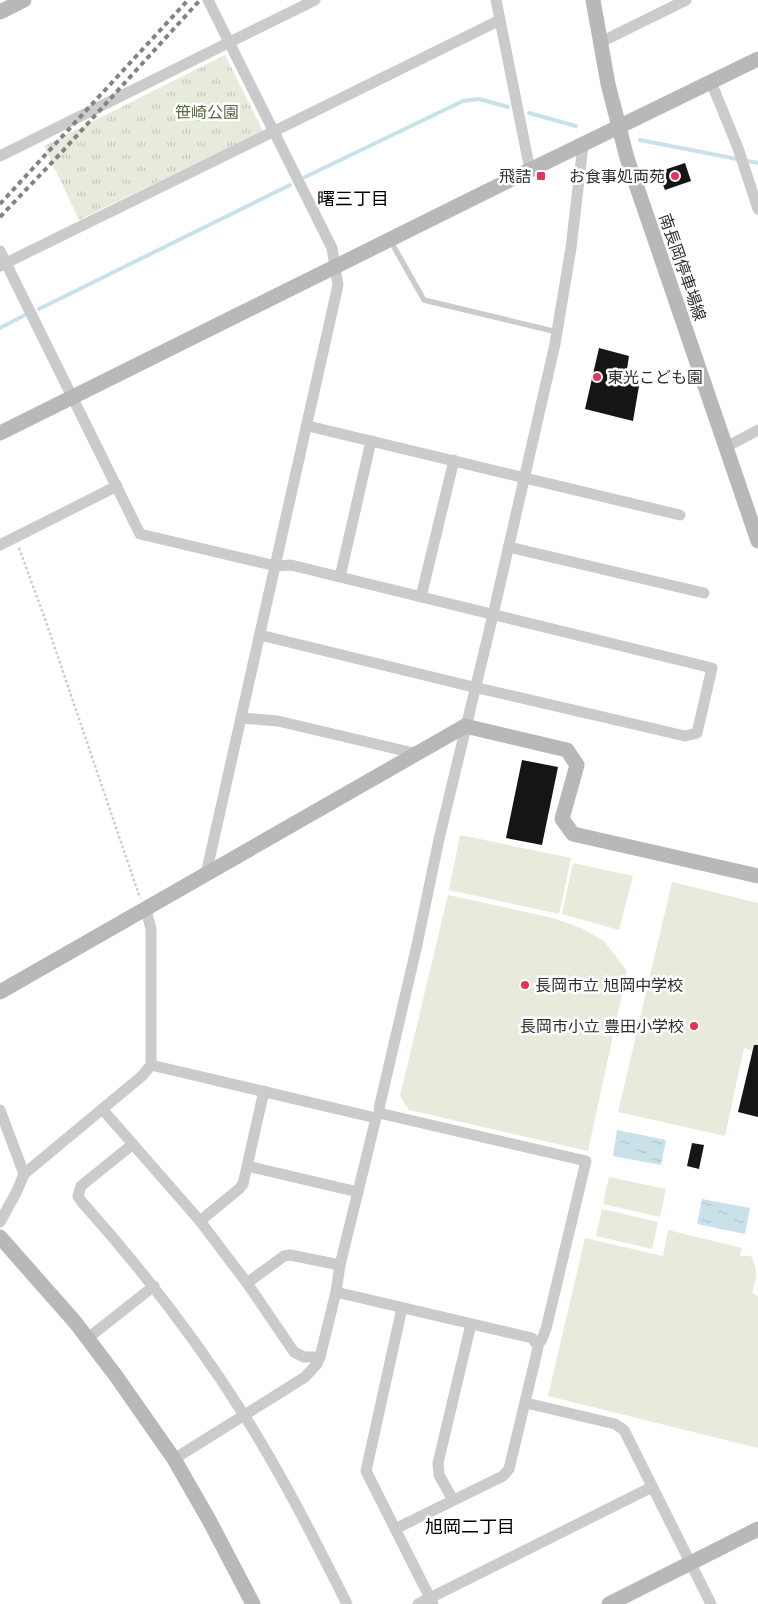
<svg xmlns="http://www.w3.org/2000/svg" width="758" height="1604" font-family="'DM Sans','Noto Sans JP',sans-serif">
<style>
.park{fill:url(#park-tufts)}
.pitch{fill:#e6ebdc}
.water{fill:url(#water-ripples)}
.lines{fill:none;stroke-linecap:round;stroke-linejoin:round}
.stream{stroke:#c9e2ea;stroke-width:4}
.building{fill:#151515}
.path{stroke:#cbcbcb;stroke-width:2.5;stroke-dasharray:2.5 2.5;stroke-linecap:butt}
.lane{stroke:#cbcbcb;stroke-width:5.5}
.street{stroke:#cbcbcb;stroke-width:11}
.secondary{stroke:#b8b8b8;stroke-width:15}
.rail{stroke:#838383;stroke-width:4;stroke-dasharray:5 4;stroke-linecap:butt}
.poi-dot{fill:#df365a;stroke:#fff;stroke-width:2}
.labels{text-anchor:middle;stroke-width:5;stroke-linejoin:round;paint-order:stroke}
.park-label{font-size:16px;fill:#58693d;stroke:#fff}
.poi-label{font-size:16px;fill:#2e2e2e;stroke:#fff;text-anchor:end}
.street-label{font-size:16px;fill:#2e2e2e;stroke:#fff}
.neighbourhood-label{font-size:18px;fill:#000;stroke:#fff}
</style>
<defs>
<pattern id="park-tufts" width="24" height="20" patternUnits="userSpaceOnUse" patternTransform="scale(1.25)"><rect width="24" height="20" fill="#e6ebdc"/><path d="M3 7l-1-3M5 7V3M7 7l1-3M15 17l-1-3M17 17v-4M19 17l1-3" fill="none" stroke="#c6cabd"/></pattern>
<pattern id="water-ripples" width="26" height="14" patternUnits="userSpaceOnUse" patternTransform="scale(1.25)"><rect width="26" height="14" fill="#c9e2ea"/><path d="M2 4q2-2 4 0t4 0M15 11q2-2 4 0t4 0" fill="none" stroke="#adc2c9"/></pattern>
</defs>
<rect width="100%" height="100%" fill="#fff"/>
<path class="park" d="M225 55 263 131 79 220 44 146Z"/>
<g class="pitch">
<path d="M460 835 571 858 559 914 449 890Z"/>
<path d="M573 863 633 876 619 930 562 914Z"/>
<path d="M672 882 758 903V1052L744 1048 725 1136 618 1112Z"/>
<path d="M448 895 553 918 581 928 604 941 627 971 588 1151 409 1110 400 1096Z"/>
<path d="M609 1177 666 1189 660 1217 603 1204Z"/>
<path d="M602 1209 658 1222 652 1249 596 1236Z"/>
<path d="M668 1230 742 1248 740 1256H751C758 1271 757 1277 752 1293L758 1296V1448L548 1396 585 1238 663 1256Z"/>
</g>
<g class="water">
<path d="M617 1130 666 1140 661 1165 613 1156Z"/>
<path d="M702 1199 750 1208 745 1234 697 1224Z"/>
</g>
<g class="lines">
<g class="stream">
<path d="M529 113 576 126"/>
<path d="M640 140 758 163"/>
<path d="M305 177 463 101 479 99 508 107"/>
<path d="M39 309 290 185"/>
<path d="M0 328 25 315"/>
</g>
</g>
<g class="building">
<path d="M685 163 691 181 665 190 658 172Z"/>
<path d="M599 348 629 356 625 382 639 386 633 421 585 409Z"/>
<path d="M522 760 558 767 542 845 506 838Z"/>
<path d="M754 1045H758V1117L738 1112Z"/>
<path d="M692 1143 704 1145 699 1169 687 1166Z"/>
</g>
<g class="lines">
<path class="path" d="M19 548 44 616 140 898"/>
<path class="lane" d="M390 240 424 300 557 332"/>
<g class="street">
<path d="M496 0 530 170"/>
<path d="M599 43 686 0"/>
<path d="M711 82 738 148 758 209"/>
<path d="M0 156 315 0"/>
<path d="M0 251 140 534 276 566 291 565 712 668 697 733 685 736 465 685 260 635"/>
<path d="M0 266 500 20"/>
<path d="M308 426 680 515"/>
<path d="M726 447 758 430"/>
<path d="M0 545 117 486"/>
<path d="M509 547 704 593"/>
<path d="M340 577 371 441"/>
<path d="M421 597 454 460"/>
<path d="M241 718 278 721 418 754"/>
<path d="M206 874 338 285 332 248 208 0"/>
<path d="M151 1065 376 1118 340 1265 336 1292"/>
<path d="M0 1110 24 1174"/>
<path d="M103 1110 200 1221 247 1283 294 1352 304 1357H320"/>
<path d="M133 1144 81 1186 78 1196 81 1201C141 1268 196 1339 244 1415 282 1475 315 1540 347 1604"/>
<path d="M247 1166 358 1192"/>
<path d="M200 1221 239 1189 243 1184 264 1091"/>
<path d="M0 1222 17 1191 24 1174 142 1076 151 1065V929L146 910"/>
<path d="M247 1283 284 1256 290 1255 340 1265"/>
<path d="M402 1308 366 1471 433 1604"/>
<path d="M88 1338 154 1286"/>
<path d="M537 1344 541 1341 546 1329 586 1161 379 1113 380 1104 417 945 439 839 493 615 555 344 571 248 583 145"/>
<path d="M526 1403 615 1424 624 1430 711 1604"/>
<path d="M174 1459 305 1377 317 1364 320 1357 336 1292 532 1338 538 1346 537 1352 509 1469 503 1476 395 1529"/>
<path d="M453 1500 439 1475 438 1463 471 1324"/>
<path d="M418 1604 652 1487"/>
</g>
<g class="secondary">
<path d="M593 0 608 84 627 158 758 541"/>
<path d="M0 12 24 0"/>
<path d="M0 433 530 170 758 59"/>
<path d="M0 992 465 726 567 750 577 765 562 819 573 834 758 876"/>
<path d="M0 1237 75 1322 116 1376 174 1459 209 1520 253 1604"/>
<path d="M609 1604 758 1529"/>
</g>
<g class="rail">
<path d="M0 204 188 0"/>
<path d="M0 217 61 153 200 0"/>
</g>
</g>
<g class="poi-dot">
<rect x="536" y="171" width="10" height="10" rx="2.5"/>
<circle cx="675" cy="176" r="5"/>
<circle cx="597" cy="377" r="5"/>
<circle cx="525" cy="985" r="5"/>
<circle cx="694" cy="1026" r="5"/>
</g>
<g class="labels">
<g class="park-label">
<text x="207" y="118">笹崎公園</text>
</g>
<g class="poi-label">
<text x="531" y="182">飛詰</text>
<text x="665" y="182">お食事処両苑</text>
<text x="607" y="383" text-anchor="start">東光こども園</text>
<text x="535" y="991" text-anchor="start">長岡市立 旭岡中学校</text>
<text x="684" y="1032">長岡市小立 豊田小学校</text>
</g>
<g class="street-label">
<text transform="translate(683 267) rotate(71)" y="6">南長岡停車場線</text>
</g>
<g class="neighbourhood-label">
<text x="353" y="205">曙三丁目</text>
<text x="470" y="1533">旭岡二丁目</text>
</g>
</g>
</svg>
